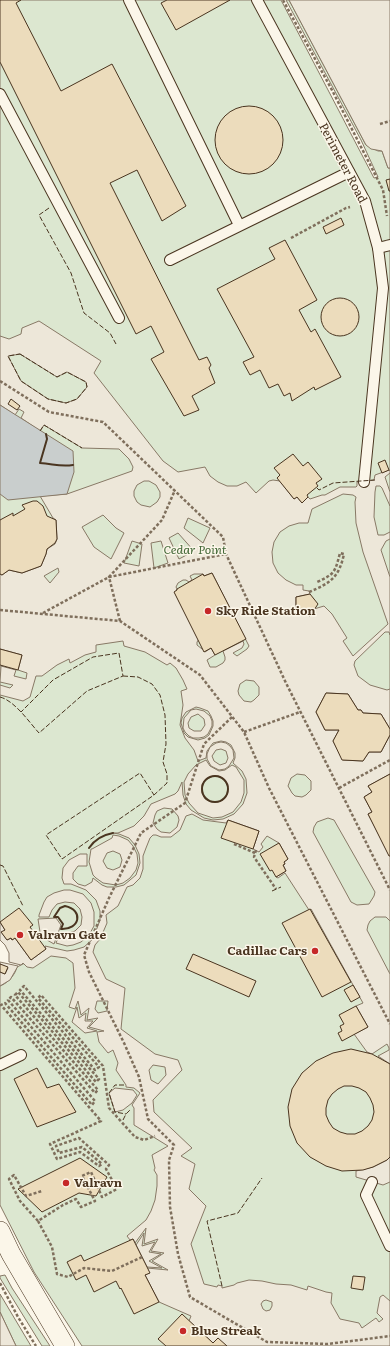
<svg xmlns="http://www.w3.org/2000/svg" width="390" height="1346" font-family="Literata,serif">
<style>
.green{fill:#dce7d0;stroke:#887966}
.parking{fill:#ede7d9;stroke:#887966;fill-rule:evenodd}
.water{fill:#c9cecd;stroke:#887966}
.building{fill:#ecdcbc;stroke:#4a3520;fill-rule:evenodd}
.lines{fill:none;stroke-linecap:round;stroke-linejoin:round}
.service-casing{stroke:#4a3520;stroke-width:12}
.minor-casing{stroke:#4a3520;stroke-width:20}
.path{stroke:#7f6f5c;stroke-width:2.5;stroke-dasharray:3 2;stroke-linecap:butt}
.service{stroke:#fbf6e9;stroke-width:10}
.minor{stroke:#fbf6e9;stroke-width:19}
.fence{stroke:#4a3520;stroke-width:1;stroke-dasharray:5 2;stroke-linecap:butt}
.wall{stroke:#4a3520;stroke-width:2}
.poi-dot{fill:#c62828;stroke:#fbf6e9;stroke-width:1.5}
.labels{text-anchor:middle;stroke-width:3;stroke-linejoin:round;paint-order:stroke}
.street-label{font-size:12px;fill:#4a3520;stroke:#fbf6e9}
.park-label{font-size:12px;font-style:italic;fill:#436837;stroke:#fbf6e9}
.poi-label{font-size:12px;font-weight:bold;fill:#4a3520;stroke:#fbf6e9;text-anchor:start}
</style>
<rect width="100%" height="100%" fill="#fbf6e9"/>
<g class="green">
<path d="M0 0H281L374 178 378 177 361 140 286 0H289L366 145 378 151H382L388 168H390V1346H82L34 1272 0 1205V986C8 983 15 975 17 967L31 960C25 951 20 939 7 940L1 932 4 927 0 922Z"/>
<path d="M5 1275 12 1288 50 1346H42L0 1278V1276Z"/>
<path d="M0 1294 31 1346H16L0 1312Z"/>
</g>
<g class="parking">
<path d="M289 0H390V168H388L382 151 371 149 366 145Z"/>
<path d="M39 321 101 361 94 373 163 461 178 472 205 467 210 476 218 482 227 486H237L246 482 256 493 269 481 273 480 280 481 294 499 297 497 302 503 308 497 310 499 322 495H325L340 487H356L357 486V482L374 480 375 475 389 470 390 471V473L385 477 390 492V506L382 488 380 486H376L375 492 374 517 378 535H384L390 532V539L386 541 381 550 390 577V635L389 632H385L355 661 354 665 358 676 370 685 387 690 390 689V729L381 714 363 713 361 710H358L348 694 326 693 316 712 325 730H339L333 741 343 760 363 761 369 752H381L390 735V774L368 786 372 792 364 797 372 812 368 814 390 856V921L386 917H375L370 921 368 925 367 930 390 974V1064L378 1056 389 1050V1048L387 1044 372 1054 367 1052 354 1034 368 1027 356 1006 363 1003 311 909 309 910 285 873 278 878 276 877 286 871 283 865 285 864 284 862 288 859 279 843 267 836 261 844 263 847 259 852 253 849 259 831 228 820 226 823 203 820 192 814 186 816 180 830 171 837H161L156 835H153L150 838 146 848 143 856V869L140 878 133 885 127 887 118 906 106 915 107 923 104 930 100 939 95 945 93 952 106 979 125 988 121 1029 155 1054 178 1060 182 1070 153 1100 154 1112 192 1148 181 1156 195 1164 189 1189 206 1206 191 1244 204 1284 217 1287 218 1285 222 1286V1288L234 1285 237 1283 249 1280 262 1281 276 1284 291 1285 307 1290 308 1286 326 1292 332 1293 331 1303 340 1319 359 1323 362 1328 376 1318 379 1322 383 1319 377 1313 380 1297 383 1295 390 1301V1346H227L213 1343 189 1321 191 1316 159 1302 145 1275 149 1273 147 1268 168 1270 152 1261 164 1253 151 1251 158 1239 144 1244 146 1228 135 1243 133 1239 130 1240 127 1236 146 1220 151 1211 155 1200 157 1186V1175L154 1170 155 1168 152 1155 168 1146 134 1125V1108L132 1105 140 1093 134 1088 126 1087V1085L116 1070 118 1063 113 1050 108 1053 99 1042 97 1032 104 1031 89 1027 98 1018 87 1020 89 1008 81 1015 78 1001 75 1009 69 1007 75 988 73 963 66 958 51 956 33 968 27 967 23 963 21 965 9 962V953L5 945 0 940V922L5 930 2 933 7 940 11 938 12 940 15 938 31 960 46 949 45 946 67 951 74 950 84 947 93 939 100 920V911L96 900 86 890 71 884H64L62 878 63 868 69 860 80 854H87V866H78L73 873V879L78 884 85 886 92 882 93 878 102 885 107 887H116L124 885 136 875 140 863 139 854 135 845 129 838 119 834 113 833H118L134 826 144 816 151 804 175 794 178 791 182 782 183 795 186 804 191 810 204 818 213 820 223 819 234 814 243 804 247 793 246 779 242 771 233 763 235 758V753L231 745 226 742 221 741 213 743 207 751 206 758 198 761 194 750 185 738 180 725 183 705 181 691 187 689 183 680 176 668 170 663 167 665 145 652 124 646 123 641 96 645V652L85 655 70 663 69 659 57 665 42 676H36L30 697 23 701 0 695V685L10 688 13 685 0 682 1 666 16 670 14 676 26 679 27 673 18 670 22 655 0 649V574L2 575 9 570 22 573 41 566 46 554 47 549 55 544 57 539 56 520 53 518 40 496 67 494 132 471 133 467 129 459 119 449 82 448 44 425 40 431 21 418 24 412 19 409 15 415 0 405V336L9 339 21 334 22 328ZM20 354 57 377 67 372 86 382 87 387 77 399 66 403 48 399 21 381 8 356ZM144 481H149L156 485 160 492V497L157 502 150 507 141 505 137 502 134 496V491L137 485ZM343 494 353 495 356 497 355 502 356 523 363 552 388 624 353 656 343 641 347 638 332 614 324 606 314 609 310 616 296 611V597L310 594 309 591 303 590V585H296L286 580 278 573 273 563 272 552 274 542 280 532 289 526 299 523H308L312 509ZM103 515 116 528 124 533 111 559 94 547 82 527ZM188 518 210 528 203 543 184 528ZM178 533 194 551 179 559 169 538ZM132 541 142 544 139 566 124 563ZM161 541 168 563 154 568 151 543ZM58 568 59 572 50 583 44 576ZM212 573 249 646 247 649 237 656 233 653 242 648 244 644 243 641 223 651 225 657V660L223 663 216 667H210L207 660 215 655 211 648 205 652 204 649H202L197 645V642L199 639 175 593 177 589 176 587 178 583 183 580H186L189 582 192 580 190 576 194 574H203L204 576ZM246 680 254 681 259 687V695L254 700 251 702 244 701 239 695 238 691 240 684ZM196 707 200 708 208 711 211 716 213 721V726L209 735 205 738 198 740 188 737 184 733 181 723 182 718 186 712ZM297 774 305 775 311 781V790L306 795 302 797 295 796 292 793 288 786 291 778ZM164 808 172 809 178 816 179 820 177 827 170 833 161 832 157 829 153 823 155 815 157 811ZM328 818 334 820 375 892 374 896 369 904 357 905 351 902 313 832 314 827 317 822ZM97 1001H108L107 1011 98 1013 95 1009ZM153 1065 165 1067 166 1075 158 1084 151 1080 149 1070ZM266 1300 272 1302V1306L270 1310 266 1311 263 1309 261 1304 263 1301Z"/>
<path d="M196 709 204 711 210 716 212 721V726L208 734 204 737 199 738H193L189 736 185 732 183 728 184 718 191 710ZM198 714 204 719 205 725 201 731H194L189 728 188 723 191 717Z"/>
<path d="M221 742 226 743 230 746 233 750 234 758 229 766 225 769 219 770 211 766 207 759V754L210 747 216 743ZM221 749 226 751 228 758 226 763 220 765 214 761 212 756 216 750Z"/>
<path d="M206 760 210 766 219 771 225 770 232 765 236 767 244 780V793L241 802 233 812 222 817 213 818 198 813 189 803 185 795 184 782 188 774 196 765ZM213 776H219L224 780 228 786 227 795 223 800 218 802H211L205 799 202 793V785L205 780Z"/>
<path d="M113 835 119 836 128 840 133 846 137 854 138 863 136 870 130 878 123 883 116 885 103 883 96 878 93 875 89 862 91 849H92L112 838ZM113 851 120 854 122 860 120 867 113 870 107 868 103 861 107 853Z"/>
<path d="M64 890H70L83 894 91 903 94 912V926L89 935 81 942 73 945 67 946 56 943 60 933 66 934 75 931 81 925 82 917 80 909 74 903 65 902 57 904 52 910 49 917H39V915L44 902 47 897 54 893Z"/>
<path d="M56 918 61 925 54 944 47 940 40 932 38 919Z"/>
<path d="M0 962 18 966 10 980 0 986V972L5 974 8 968 0 964Z"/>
<path d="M77 1007 79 1018 86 1013 85 1021H93L87 1028 97 1031 85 1033 72 1022Z"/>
<path d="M115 1088 133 1090 137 1095 132 1103 123 1110 115 1112 109 1093Z"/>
<path d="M390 1157V1182L383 1185 356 1177V1171L373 1167 387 1160Z"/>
<path d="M144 1233 142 1246 155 1242 149 1252 161 1254 149 1261 162 1268 147 1267 136 1245Z"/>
<path d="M0 1312 16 1346H0Z"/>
</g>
<path class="water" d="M0 405 73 451 74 472 67 494 8 500 0 494Z"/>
<g class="building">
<path d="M0 0H21L16 3 61 91 112 64 186 206 162 221 137 170 110 183 199 360 207 357 211 365 209 368 215 383 192 396 199 410 184 416 151 359 164 352 151 326 136 334 0 62Z"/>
<path d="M167 0H230L176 30 161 3Z"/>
<circle cx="249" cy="140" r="34"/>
<path d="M390 179V191H389L386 180Z"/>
<path d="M341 218 344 225 326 234 323 227Z"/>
<path d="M285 240 317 300 299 310 311 332 315 329 341 377 315 390 314 387 292 401 290 393 284 396 278 384 269 388 260 370 250 375 243 362 254 357 217 289 275 259 269 248Z"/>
<circle cx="340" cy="317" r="19"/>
<path d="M11 399 20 406 17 410 8 404Z"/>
<path d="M293 454 303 466 308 462 322 479 316 483 318 486 307 495 308 497 302 503 297 497 294 499 277 478 280 475 274 468Z"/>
<path d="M385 460 389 470 382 473 378 463Z"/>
<path d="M33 501H37L43 506 47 516 56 520 57 539 55 543 47 549 46 554 41 566 22 573 9 570 2 575 0 574V520L13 513V516L25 509 22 505Z"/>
<path d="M212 573 246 639 215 655 211 648 204 652 174 592 177 590V589L203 574 204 576Z"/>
<path d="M310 594 318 604 310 616 296 611V597Z"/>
<path d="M0 649 22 655 18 670 0 665Z"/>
<path d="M326 693 348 694 358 710H361L363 713 381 714 390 729V735L381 752H369L363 761 342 760 333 741 339 730H325L316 712Z"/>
<path d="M390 774V856H389L368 814 372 812 364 797 372 792 368 786Z"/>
<path d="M228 820 259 831 253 849 221 838Z"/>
<path d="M279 843 288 859 284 862 285 864 283 865 286 871 276 877 272 870 270 871 260 854Z"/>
<path d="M19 908 33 925 30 927 46 949 31 960 15 938 12 940 11 938 7 940 1 932 5 930 0 922Z"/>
<path d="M310 909 351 982 322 997 282 923Z"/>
<path d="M193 954 256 981 249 997 186 969Z"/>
<path d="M0 964 8 967 5 974 0 972Z"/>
<path d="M353 985 360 997 351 1002 344 990Z"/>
<path d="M356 1006 368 1027 342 1041 338 1033 342 1031 340 1026 344 1024 339 1015Z"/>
<path d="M351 1049 372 1054 390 1064V1157L387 1160 373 1167 363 1170 342 1171 326 1166 310 1157 297 1143 290 1126 288 1107 292 1089 302 1073 316 1061 333 1053ZM344 1086H352L359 1088 366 1092 370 1098 373 1105 374 1112 372 1120 368 1126 362 1131 355 1134H347L340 1132 333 1128 329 1122 326 1115V1108L328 1100 332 1094 338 1089Z"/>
<path d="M37 1068 47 1088 59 1084 76 1112 37 1127 14 1079Z"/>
<path d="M80 1158 107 1177 96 1196 79 1193 42 1212 18 1189Z"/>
<path d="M133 1239 150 1273 145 1275 159 1302 134 1314 121 1288 120 1289 116 1281 94 1292 86 1275 76 1280 67 1262 81 1255 84 1261Z"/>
<path d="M353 1276 365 1277 363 1290 351 1288Z"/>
<path d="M182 1314 213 1343 218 1338 227 1346H166L158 1339Z"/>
</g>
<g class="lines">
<g class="service-casing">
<g id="service">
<path d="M129 0 239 225"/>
<path d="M257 0 365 201 378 248 383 288 364 482"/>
<path d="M0 94 119 318"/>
<path d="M378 248 390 245"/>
<path d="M170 260 349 172"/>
<path d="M0 1065 21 1055"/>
<path d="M372 1182 366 1195 390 1246"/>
</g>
</g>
<g class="minor-casing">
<path id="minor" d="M0 1231 11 1254 65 1346"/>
</g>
<g class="path">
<path d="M283 0 333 92 383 190 387 216"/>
<path d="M380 124 390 121"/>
<path d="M291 238 346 208 350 207"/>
<path d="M0 381 49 412 103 422 223 537 226 554 286 683 390 890"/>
<path d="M309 592C331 583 339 577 344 554L340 553C335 572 335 574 317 582"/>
<path d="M0 610 120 621 200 675 244 732 269 788 390 1024"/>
<path d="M43 613 109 577 162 520 175 490"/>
<path d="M120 621 109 577 226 554"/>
<path d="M232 717 204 744 185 803 141 833 109 898 84 955 89 972 125 1045 139 1077 148 1119 174 1145 169 1160 170 1207 178 1254 190 1297 267 1342 328 1344 390 1336"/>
<path d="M244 732 300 712"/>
<path d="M339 788 390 760"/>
<path d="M234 844 255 853"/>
<path d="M256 850 254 857 276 889"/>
<path d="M38 1221 20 1201 9 1179 14 1175 26 1196 42 1191"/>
<path d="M142 1257 112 1271 84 1268 68 1277 57 1274 52 1247 38 1221 63 1205 76 1199 81 1207 95 1201 82 1176 91 1172 102 1197 117 1189 106 1169 109 1165 79 1138 56 1146 59 1153 82 1147 102 1164 99 1166 80 1152 57 1159 50 1144 101 1121 1 1005 5 1003 92 1105 95 1101 8 1000 11 997 95 1093 98 1090 15 995 18 992 96 1082 99 1079 20 990 24 986 95 1070 99 1067 38 998 41 995 103 1066 109 1108 135 1137 144 1140 155 1136"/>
<path d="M0 1283 18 1317 36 1346"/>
</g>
<use href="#service" class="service"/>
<use href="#minor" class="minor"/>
<g class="fence">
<path d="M49 208 39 215 71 273 84 313 110 333 116 344"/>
<path d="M20 354 57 377 67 372 86 382 87 387 77 399 66 403 48 399 21 381 8 356Z"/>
<path d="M40 431 44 425 82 448"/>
<path d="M317 488 319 490 333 483 375 480"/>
<path d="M123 676 138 677 152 684 160 695 165 715 166 744 163 762 167 774V783L154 795 62 859 46 835 140 773 154 795"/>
<path d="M0 697C15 701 29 722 39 733L87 691 123 676 119 653 93 657 53 680 21 712"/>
<path d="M0 865 3 866 23 906"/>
<path d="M272 891 281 887"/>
<path d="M124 1085H115L109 1093 115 1112 126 1114"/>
<path d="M123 1120 126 1114 131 1109"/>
<path d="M222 1286 207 1221 238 1213 262 1178"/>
</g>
<g class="wall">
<path d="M46 434 47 439 40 463C54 464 60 467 73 465"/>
<circle cx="215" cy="789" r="13"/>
<path d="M89 848C95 839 102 835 113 833"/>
<path d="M65 906C84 910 80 930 61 929L63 924 58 917H54L60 908Z"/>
</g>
</g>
<g class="poi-dot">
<circle cx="208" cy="611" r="4"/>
<circle cx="20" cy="935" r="4"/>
<circle cx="315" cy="951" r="4"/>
<circle cx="66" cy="1183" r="4"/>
<circle cx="183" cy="1331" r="4"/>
</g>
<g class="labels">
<g class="street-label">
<text transform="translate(343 163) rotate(62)" y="4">Perimeter Road</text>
</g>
<g class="park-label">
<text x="195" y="554">Cedar Point</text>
</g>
<g class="poi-label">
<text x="216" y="615">Sky Ride Station</text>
<text x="28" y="939">Valravn Gate</text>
<text x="307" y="955" text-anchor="end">Cadillac Cars</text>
<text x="74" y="1187">Valravn</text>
<text x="191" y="1335">Blue Streak</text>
</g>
</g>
</svg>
